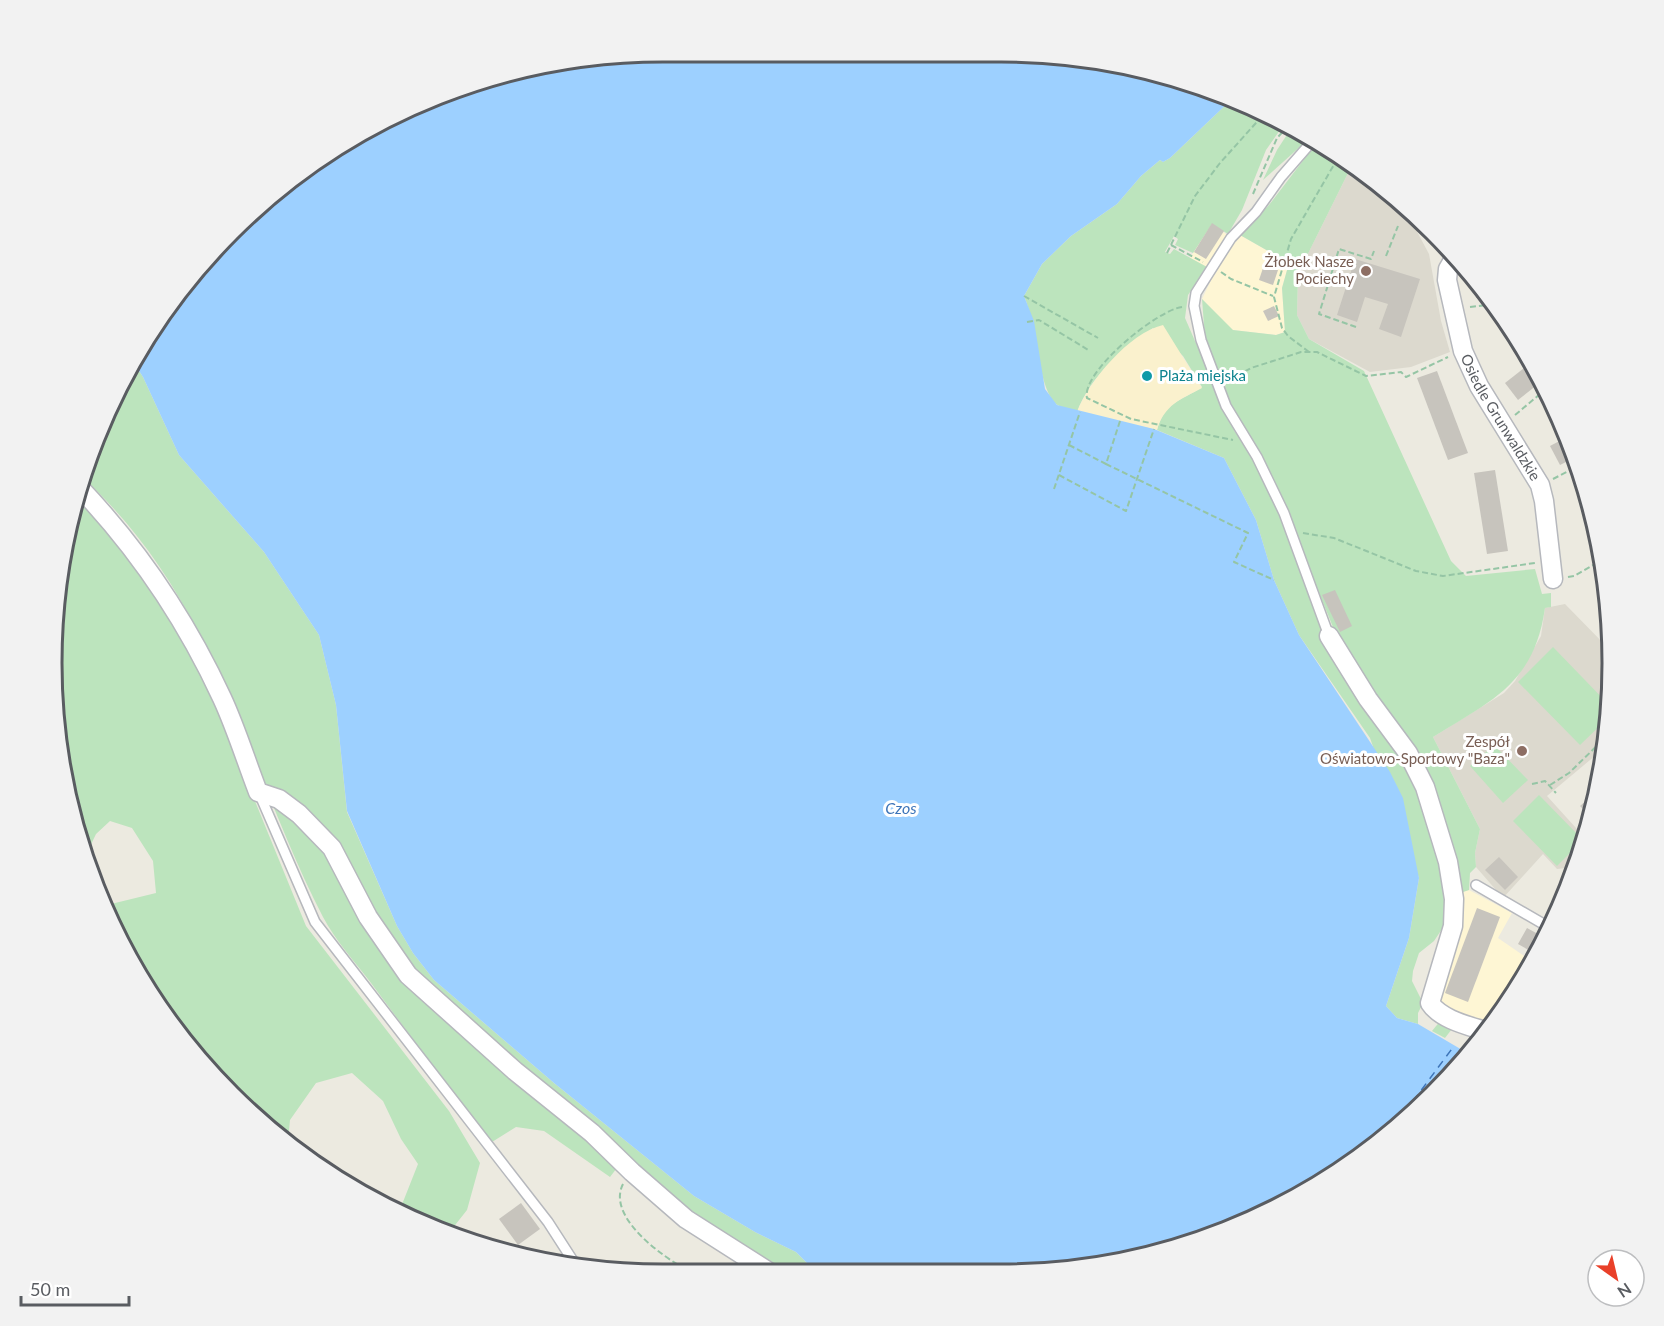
<svg xmlns="http://www.w3.org/2000/svg" width="1664" height="1326" font-family="Lato,sans-serif">
<style>
.commercial{fill:#fef6d4}
.education{fill:#dcd9ce}
.green{fill:#bce4bd}
.sand{fill:#faf1cd}
.water{fill:#9dd0ff}
.lines{fill:none;stroke-linecap:round;stroke-linejoin:round}
.ferry{stroke:#3e75b9;stroke-width:1.5;stroke-dasharray:8 6;stroke-linecap:butt}
.building{fill:#c7c4bd}
.service-casing{stroke:#b6b8bd;stroke-width:12}
.minor-casing{stroke:#b6b8bd;stroke-width:21}
.path{stroke:#95c5a5;stroke-width:2;stroke-dasharray:6 3;stroke-linecap:butt}
.service{stroke:#fff;stroke-width:9}
.minor{stroke:#fff;stroke-width:18}
.education-dot{fill:#8d6e63;stroke:#fff;stroke-width:2}
.culture-dot{fill:#0f9aa8;stroke:#fff;stroke-width:2}
.labels{text-anchor:middle;stroke-width:6;stroke-linejoin:round;paint-order:stroke}
.education-label{font-size:15px;fill:#785e54;stroke:#fff;text-anchor:end}
.culture-label{font-size:15px;fill:#0d838f;stroke:#fff;text-anchor:start}
.street-label{font-size:15px;fill:#595c61;stroke:#fff}
.water-label{font-size:16px;font-style:italic;fill:#3e75b9;stroke:#fff}
.rim{fill:none;stroke:#595c61;stroke-width:3}
</style>
<rect width="100%" height="100%" fill="#eceae0"/>
<g class="commercial">
<path d="M1212 223 1236 242 1240 235 1289 263 1282 288 1285 332 1276 335 1232 330 1202 299 1215 272 1190 258Z"/>
<path d="M1469 890 1512 913 1498 938 1527 958 1531 953 1537 955 1491 1029 1439 1007 1457 894Z"/>
</g>
<g class="education">
<path d="M1352 165 1400 200 1429 254 1441 321 1450 352 1411 367 1370 372 1309 339 1297 315 1298 274Z"/>
<path d="M1565 604 1610 650 1612 703 1602 760 1596 755 1547 796 1586 839 1575 867 1557 869 1543 854 1503 898 1476 867 1475 853 1480 829 1433 737 1504 693 1515 681 1541 636 1545 608Z"/>
</g>
<g class="green">
<path d="M1232 99 1285 123 1266 150 1242 210 1228 234 1212 224 1193 253 1175 245 1178 239 1174 236 1165 252 1170 254 1174 249 1207 267 1188 295 1185 318 1228 417 1235 432 1250 450 1281 518 1320 627 1338 664 1408 764 1444 869 1449 913 1446 923 1434 941 1419 953 1413 971 1412 981 1423 1003 1418 1013V1024L1397 1018 1386 1006 1409 938 1419 878 1370 738 1299 635 1274 580 1256 520 1224 458 1157 430C1165 401 1180 402 1202 387L1183 356 1153 328C1122 350 1091 375 1077 412 1070 409 1060 408 1055 403 1037 384 1037 325 1024 296L1042 264 1071 236 1117 204 1141 176 1160 160 1163 162 1170 158Z"/>
<path d="M1292 127 1312 136 1263 180 1277 150Z"/>
<path d="M1318 141 1352 165 1298 274 1297 315 1309 339 1364 371 1451 561 1466 576 1535 569 1542 594 1551 593V607L1545 608C1534 684 1492 700 1433 737L1480 829 1475 853 1476 867 1470 873 1469 890 1457 894 1438 809 1344 654 1268 468 1254 442 1233 411 1223 389 1205 338 1202 299 1233 330 1276 335 1285 332 1282 288 1289 263 1240 235 1269 205Z"/>
<path d="M1496 309H1499L1513 330 1505 335Z"/>
<path d="M132 360 143 377 179 455 264 552 319 635 336 705 347 812 397 926 413 953 434 980 554 1083 694 1196 755 1232 796 1252 818 1274 787 1275 684 1208 623 1160 610 1177 544 1131 516 1127 492 1142C451 1090 411 1037 371 983 355 962 335 940 323 917 244 763 217 600 83 478Z"/>
<path d="M76 494 100 517 172 618 214 701 306 926 449 1111 480 1163 467 1210 448 1234 428 1228 399 1212 418 1164 401 1139 383 1101 352 1073 316 1083 290 1120 288 1141 203 1067 133 969 108 908 111 904 156 893 153 861 132 828 110 821 96 834 86 855 72 821 51 663 72 504Z"/>
<path d="M1553 647 1611 707 1609 717 1580 745 1518 682Z"/>
<path d="M1494 745 1528 780 1503 803 1470 766Z"/>
<path d="M1539 795 1583 840 1557 866 1513 821Z"/>
<path d="M1441 1020 1455 1025 1445 1038 1432 1031Z"/>
</g>
<path class="sand" d="M1163 325 1202 388C1181 399 1164 405 1157 430L1077 412C1089 381 1129 333 1163 325Z"/>
<path class="water" d="M663 51 1041 52 1198 84 1232 99 1170 158 1163 162 1160 160 1141 176 1117 204 1071 236 1042 264 1024 296 1034 321 1045 389 1057 405 1154 429 1224 458 1256 520 1274 580 1299 635 1390 772 1403 798 1419 878 1409 938 1386 1006 1397 1018 1418 1024 1469 1054 1404 1123 1307 1193 1160 1254 1041 1274H818L796 1252 755 1232 694 1196 554 1083 434 980 413 953 397 926 347 811 336 705 319 635 264 552 179 455 143 377 132 360 230 230 357 133 505 72Z"/>
<g class="lines">
<path class="ferry" d="M1388 1135 1454 1046"/>
</g>
<g class="building">
<path d="M1212 223 1224 231 1206 259 1194 252Z"/>
<path d="M1355 259 1420 279 1401 337 1379 329 1388 304 1365 297 1357 322 1337 315Z"/>
<path d="M1264 265 1278 270 1273 285 1259 280Z"/>
<path d="M1473 276 1486 290 1490 296 1476 298Z"/>
<path d="M1274 306 1279 316 1268 321 1263 311Z"/>
<path d="M1533 361 1542 381 1518 400 1505 383Z"/>
<path d="M1437 371 1468 453 1448 460 1417 378Z"/>
<path d="M1567 437 1576 457 1560 465 1550 446Z"/>
<path d="M1495 470 1508 551 1487 554 1474 473Z"/>
<path d="M1335 590 1352 626 1340 632 1322 595Z"/>
<path d="M1597 791 1594 808 1593 819 1580 806Z"/>
<path d="M1499 857 1518 877 1505 890 1485 870Z"/>
<path d="M1477 908 1500 917 1468 1002 1445 993Z"/>
<path d="M1527 928 1547 939 1540 950 1537 948 1534 953 1518 944Z"/>
<path d="M521 1203 540 1229 518 1245 499 1219Z"/>
</g>
<g class="lines">
<g class="service-casing">
<g id="service">
<path d="M1315 138 1281 177 1256 212 1231 238 1196 293 1194 306 1201 340 1226 406 1257 457 1284 513 1329 636"/>
<path d="M259 793 315 922 548 1222 577 1267"/>
<path d="M1476 885 1552 929"/>
</g>
</g>
<g class="minor-casing">
<g id="minor">
<path id="s1" d="M1455 257 1448 269 1447 280 1463 351 1479 386 1540 485 1544 501 1553 579"/>
<path d="M79 487C138 549 186 620 222 698 236 728 246 761 258 792L279 799 299 814 332 848 368 917 408 975 515 1071 592 1133 632 1172 686 1219 774 1275"/>
<path d="M1329 636 1368 699 1408 753 1425 787 1448 862 1454 899 1453 926 1430 1003C1441 1020 1470 1026 1488 1032"/>
</g>
</g>
<g class="path">
<path d="M1253 194 1277 138 1289 125"/>
<path d="M1171 245 1203 262"/>
<path d="M1167 253 1195 196 1220 163 1264 114"/>
<path d="M1386 256 1398 226"/>
<path d="M1221 272 1231 279 1273 296"/>
<path d="M1024 296 1098 338"/>
<path d="M1182 307C1157 310 1081 372 1087 398L1131 419 1233 440"/>
<path d="M1470 307 1495 304"/>
<path d="M1027 322 1039 320 1090 351"/>
<path d="M1356 327 1319 314 1339 249 1371 259 1374 251"/>
<path d="M1309 352 1288 336 1282 328 1274 297 1291 239 1339 156"/>
<path d="M1229 380 1251 368 1301 352H1317L1366 376 1401 372 1406 377 1448 357"/>
<path d="M1515 415 1546 389"/>
<path d="M1120 421 1106 464 1248 533 1234 562 1274 580"/>
<path d="M1069 445 1106 464"/>
<path d="M1059 475 1126 511 1154 429"/>
<path d="M1553 479 1580 465"/>
<path d="M1054 489 1080 412"/>
<path d="M1303 533 1334 538 1416 571 1443 576 1535 563"/>
<path d="M1568 577 1574 576 1602 560"/>
<path d="M1532 784 1545 781 1556 793"/>
<path d="M1550 785 1569 773 1606 737"/>
<path d="M623 1184C606 1217 663 1257 687 1270"/>
</g>
<use href="#service" class="service"/>
<use href="#minor" class="minor"/>
</g>
<g class="education-dot">
<circle cx="1366" cy="271" r="6"/>
<circle cx="1522" cy="751" r="6"/>
</g>
<circle class="culture-dot" cx="1147" cy="376" r="6"/>
<g class="labels">
<g class="education-label">
<text x="1354" y="267">Żłobek Nasze<tspan x="1354" dy="17">Pociechy</tspan></text>
<text x="1510" y="747">Zespół<tspan x="1510" dy="17">Oświatowo-Sportowy "Baza"</tspan></text>
</g>
<g class="culture-label">
<text x="1159" y="381">Plaża miejska</text>
</g>
<g class="street-label">
<text dy="5" stroke="none"><textPath href="#s1" startOffset="174">Osiedle Grunwaldzkie</textPath></text>
</g>
<g class="water-label">
<text x="901" y="814">Czos</text>
</g>
</g>
<path d="M0 0H1664V1326H0ZM663 62H1001A601 601 0 0 1 1602 663V663A601 601 0 0 1 1001 1264H663A601 601 0 0 1 62 663V663A601 601 0 0 1 663 62Z" fill="#f2f2f2" fill-rule="evenodd"/>
<path class="rim" d="M663 62H1001A601 601 0 0 1 1602 663V663A601 601 0 0 1 1001 1264H663A601 601 0 0 1 62 663V663A601 601 0 0 1 663 62Z"/>
<g transform="translate(1616 1278) rotate(146)"><circle r="28" fill="#ffffff" stroke="#bdbec0" stroke-width="1.5"/>
<path d="M0-4.5L10 22L0 15L-10 22Z" fill="#e94029"/>
<text y="-9" font-size="16" font-weight="bold" text-anchor="middle" fill="#595c61">N</text>
</g>
<path d="M21 1296v9h108v-9" fill="none" stroke="#595c61" stroke-width="3"/>
<text x="30" y="1296" font-size="18" fill="#595c61" stroke="#ffffff" stroke-width="4.5" paint-order="stroke">50 m</text>
</svg>
